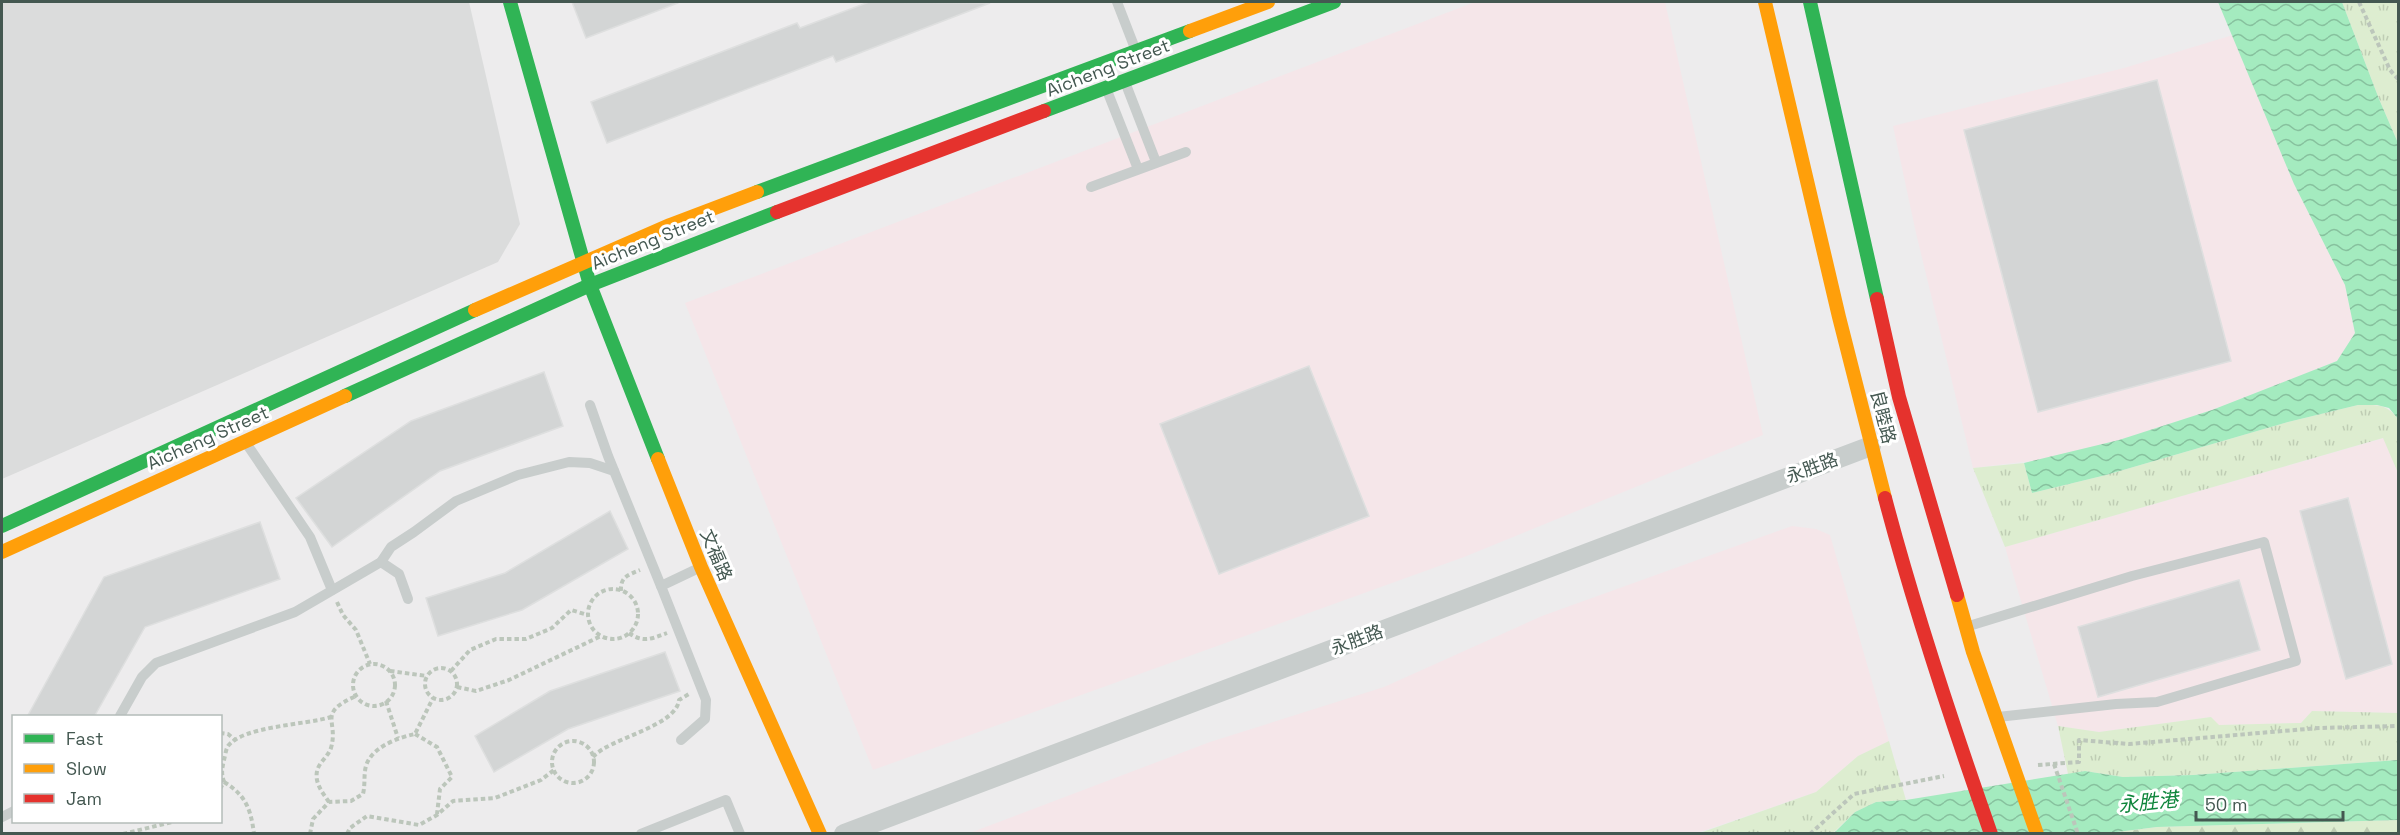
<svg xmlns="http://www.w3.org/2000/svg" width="2400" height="835" font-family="'Space Grotesk','Noto Sans SC',sans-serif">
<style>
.commercial{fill:#f5e6e9}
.education{fill:#dbdcdc}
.grass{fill:url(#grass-tufts)}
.forest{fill:url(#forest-firs)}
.water{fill:url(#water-waves)}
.building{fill:#d3d5d5;stroke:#dedfdf;stroke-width:1.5}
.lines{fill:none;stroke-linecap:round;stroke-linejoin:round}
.path{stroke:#bcc6bb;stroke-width:4;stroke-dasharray:4.5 3;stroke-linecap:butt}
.lane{stroke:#c8cdcc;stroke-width:10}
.street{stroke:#c8cdcc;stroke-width:20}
.fast{stroke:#30b455;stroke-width:14}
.slow{stroke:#ff9f0a;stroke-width:14}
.jam{stroke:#e5322d;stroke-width:14}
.labels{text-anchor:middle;stroke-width:6;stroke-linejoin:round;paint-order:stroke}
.street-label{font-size:18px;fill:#445851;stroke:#fff}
.water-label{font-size:20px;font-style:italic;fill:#0e853b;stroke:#fff}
</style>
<defs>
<pattern id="grass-tufts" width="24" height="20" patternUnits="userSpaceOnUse" patternTransform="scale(1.5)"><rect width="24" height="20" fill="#ddedd0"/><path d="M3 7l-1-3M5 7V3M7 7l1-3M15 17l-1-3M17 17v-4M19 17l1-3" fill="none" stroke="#bfcdb4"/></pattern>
<pattern id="forest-firs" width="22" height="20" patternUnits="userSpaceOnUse" patternTransform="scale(1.5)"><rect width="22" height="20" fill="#ddedd0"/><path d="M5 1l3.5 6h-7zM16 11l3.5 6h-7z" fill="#bfcdb4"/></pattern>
<pattern id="water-waves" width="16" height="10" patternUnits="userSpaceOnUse" patternTransform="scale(1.5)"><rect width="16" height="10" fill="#a4ebbf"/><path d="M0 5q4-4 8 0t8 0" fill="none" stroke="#87c19e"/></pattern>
</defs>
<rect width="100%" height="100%" fill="#edeced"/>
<g class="commercial">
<path d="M1475 2H1665L1763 435 1464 557 873 770 685 303Z"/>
<path d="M2233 35 2294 184 2345 285 2355 333 2337 361 2212 410 2119 440 2046 459 1973 468 1916 233 1893 126 2124 68Z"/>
<path d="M2384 438 2398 473V713L2312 711 2301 723 2218 725 2211 717 2099 732 2058 726 2005 547Z"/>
<path d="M1792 526 1816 529 1830 535 1889 741 1858 756 1816 792 1697 833 967 834 1210 742 1384 687 1542 616Z"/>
</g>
<path class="education" d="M2 2H469L520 224 498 262 2 479Z"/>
<g class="grass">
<path d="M2342 2H2398V143L2379 99Z"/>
<path d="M2358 405C2377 405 2386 403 2398 419V473L2383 438 2005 547 1973 468 2024 463 2032 493 2106 475 2288 422Z"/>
<path d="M2312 711 2398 713V760L2193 775 2123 777 2085 771 2068 774 2058 726 2099 732 2211 717 2219 725 2301 723Z"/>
<path d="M1889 741 1906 800 1876 802 1855 812 1833 833 1697 834 1816 792 1858 756Z"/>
</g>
<path class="forest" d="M2398 820V834H2101L2157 827Z"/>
<g class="water">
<path d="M2218 2H2342L2379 99 2398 143V419L2389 408 2377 405H2358L2288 422 2106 475 2032 493 2024 463 2119 440 2212 410 2337 361 2355 333 2345 285 2294 184Z"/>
<path d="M2398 760V820L2157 827 2101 834H1833L1855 812 1876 802 1906 800 2085 771 2123 777 2193 775Z"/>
</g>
<g class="building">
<path d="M572 2H678V3L586 38Z"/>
<path d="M869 2 990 3 836 62 833 56 607 143 591 102 797 23 800 28Z"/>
<path d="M2157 80 2231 361 2038 412 1964 130Z"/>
<path d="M1309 366 1369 516 1219 574 1160 424Z"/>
<path d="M544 372 563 426 440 471 332 547 296 498 411 421Z"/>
<path d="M2348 498 2392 664 2346 679 2300 511Z"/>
<path d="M610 511 628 549 522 610 438 636 426 598 505 573Z"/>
<path d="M260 522 280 579 145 627 94 717H27L104 577Z"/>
<path d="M2239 580 2260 650 2098 697 2078 627Z"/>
<path d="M665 652 680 691 568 729 494 772 475 736 550 691Z"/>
</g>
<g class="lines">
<g class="path">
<path d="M2359 2 2390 70 2398 79"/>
<circle cx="613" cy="614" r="25"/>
<path d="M621 591C620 577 628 575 640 570"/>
<path d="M337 602 343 615 356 630 370 664"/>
<path d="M629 633C643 643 651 639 667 633"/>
<circle cx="374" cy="685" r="21"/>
<circle cx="441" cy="684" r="16"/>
<path d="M390 671 427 676"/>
<path d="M451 671 470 650 496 639H526L552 628 571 610 588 615"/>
<path d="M457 687 476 691 509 680 601 636"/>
<path d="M386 701 398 738"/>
<path d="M220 733 228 734 236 741"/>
<path d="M415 734 437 747 452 777 440 789 437 814"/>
<circle cx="573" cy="762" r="21"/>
<path d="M593 757C609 738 676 727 679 700L689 694"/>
<path d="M2054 764 2078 834"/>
<path d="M2038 765 2079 762V740L2129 744 2319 728 2398 726"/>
<path d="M224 782C246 795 251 810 254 834"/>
<path d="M220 789 224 782C221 773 222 769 224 760 225 756 226 749 228 746 243 726 305 725 331 717"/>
<path d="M329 802C322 792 313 781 318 768 321 761 328 756 331 748 339 720 316 714 356 696"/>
<path d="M123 834 172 822"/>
<path d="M310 834 313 819 329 802 351 801 363 794C365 786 364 779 365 771 367 749 396 738 415 734L433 698"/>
<path d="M347 834 350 828 367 816 419 825 437 815 453 801 495 798 541 780 554 770"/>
<path d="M1810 834 1854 794 1944 776"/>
</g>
<g class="lane">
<path d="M1117 2 1136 51"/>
<path d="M1125 82 1156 162"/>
<path d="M1106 88 1138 169"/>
<path d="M1091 187 1186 152"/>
<path d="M590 405 608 456 661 586"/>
<path d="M246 443 310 537 332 590"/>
<path d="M381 562 399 574 408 599"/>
<path d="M1969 626 2132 576 2264 542 2296 661 2157 702 2116 704 1998 717"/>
<path d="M120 716 142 677 156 663 295 612 381 562 391 547 414 532 456 501 518 475 569 462 590 463 614 471"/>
<path d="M681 740 705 719 706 700 661 586 701 567"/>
<path d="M2 817 14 811"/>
<path d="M641 834 726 800 740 834"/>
</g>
<path class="street" d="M844 834 1871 446"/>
<g class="fast">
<path d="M510 2 590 285 658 459"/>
<path d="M1810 2 1877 299"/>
<path d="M1044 111 1334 2"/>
<path d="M757 192 1190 31"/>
<path d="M345 396 590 285 777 212"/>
<path d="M2 526 475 310"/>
</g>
<g class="slow">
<path d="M1765 2 1839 317 1885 498"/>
<path d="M1190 31 1268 2"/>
<path d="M475 310 670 225 757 192"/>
<path d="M658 459 701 567 820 834"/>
<path d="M2 552 345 396"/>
<path d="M1957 595 1973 652 2037 834"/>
</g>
<g class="jam">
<path d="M777 212 1044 111"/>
<path d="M1877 299 1899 397 1957 595"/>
<path d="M1885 498C1915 612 1952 723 1991 834"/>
</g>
</g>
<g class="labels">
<g class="street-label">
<text transform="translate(1108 68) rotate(-21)" y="6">Aicheng Street</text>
<text transform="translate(653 240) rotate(-22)" y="6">Aicheng Street</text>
<text transform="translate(1883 417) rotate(76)" y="6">良睦路</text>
<text transform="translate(208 438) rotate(-24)" y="6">Aicheng Street</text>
<text transform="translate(1812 468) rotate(-21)" y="6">永胜路</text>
<text transform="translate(716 555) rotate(67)" y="6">文福路</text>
<text transform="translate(1357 640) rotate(-21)" y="6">永胜路</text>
</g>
<g class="water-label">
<text transform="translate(2148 802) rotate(-6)" y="7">永胜港</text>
</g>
</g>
<rect width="2400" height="835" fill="none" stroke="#445851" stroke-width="6"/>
<rect x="12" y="715" width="210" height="108" fill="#ffffff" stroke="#b4bcb9" stroke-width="1.5"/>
<rect x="24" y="734" width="30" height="9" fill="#30b455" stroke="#b4bcb9" stroke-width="1.5"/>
<text x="66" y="745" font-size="18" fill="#445851">Fast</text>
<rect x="24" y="764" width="30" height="9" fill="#ff9f0a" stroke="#b4bcb9" stroke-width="1.5"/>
<text x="66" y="775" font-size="18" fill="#445851">Slow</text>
<rect x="24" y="794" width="30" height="9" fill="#e5322d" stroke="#b4bcb9" stroke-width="1.5"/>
<text x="66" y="805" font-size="18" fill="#445851">Jam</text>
<path d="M2196 811v9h147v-9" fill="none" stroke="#445851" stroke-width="3"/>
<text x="2205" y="811" font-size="18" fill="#445851" stroke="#ffffff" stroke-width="4.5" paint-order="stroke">50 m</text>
</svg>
